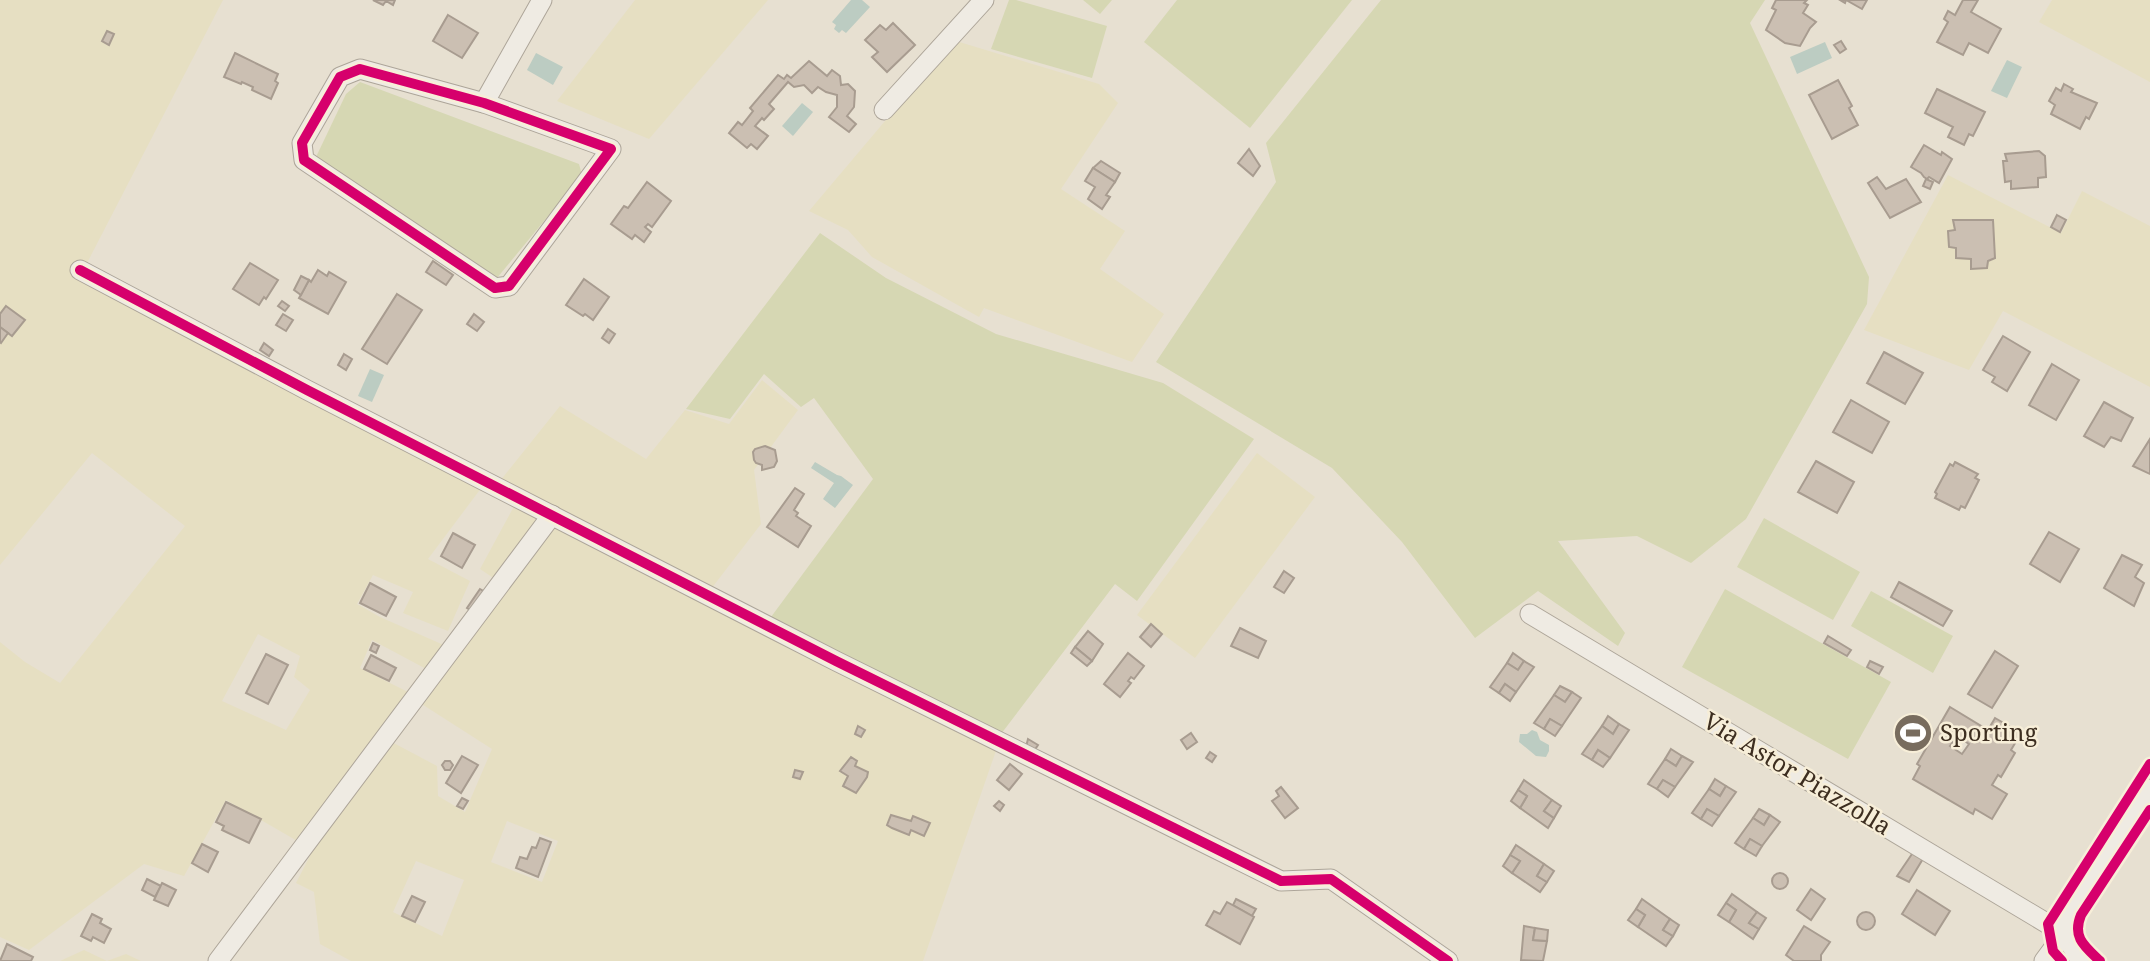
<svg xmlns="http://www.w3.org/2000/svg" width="2150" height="961" font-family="'Noto Serif',serif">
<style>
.farmland{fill:#e6dfc2;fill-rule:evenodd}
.green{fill:#d6d7b3}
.water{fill:#bcccc2}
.building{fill:#cbbfb2;stroke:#a89c90;stroke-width:2;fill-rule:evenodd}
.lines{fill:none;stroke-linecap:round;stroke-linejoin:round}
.minor-casing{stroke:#ada599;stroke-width:21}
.minor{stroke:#efebe3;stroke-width:19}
.cycleway-casing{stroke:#f7eed8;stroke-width:15}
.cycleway{stroke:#d6006c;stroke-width:10}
.labels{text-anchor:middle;stroke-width:5;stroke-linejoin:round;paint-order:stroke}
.poi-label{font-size:24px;fill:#3d2e20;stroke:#f7eed8;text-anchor:start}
.street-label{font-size:24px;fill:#3d2e20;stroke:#f7eed8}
</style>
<rect width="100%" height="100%" fill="#e7e0d1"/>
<g class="farmland">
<path d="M0 0H223L86 265 485 483 428 559 470 581 448 631 403 613 413 592 373 575 357 604 380 617 446 646 430 671 372 640 360 668 412 694 388 740 437 766 438 796 465 812 492 749 417 701 498 581 480 569 518 499 999 742 923 961H351L320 944 314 892 296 883 313 850 226 800 184 876 144 864 29 950 0 937V642L25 662 60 683 185 526 92 453 0 565ZM258 634 300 656 294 677 310 690 286 730 222 701ZM507 821 558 841 542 882 491 862ZM416 861 464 880 442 936 393 912Z"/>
<path d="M635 0H768L649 139 557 101Z"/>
<path d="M2052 0H2150V82L2039 22Z"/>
<path d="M956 41 1099 84 1118 103 1061 189 1125 231 1100 269 1164 314 1132 362 984 308 979 317 872 257 848 230 809 211 896 108Z"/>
<path d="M1948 175 2061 233 2082 191 2150 226V387L2003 311 1969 370 1864 330Z"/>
<path d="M762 380 798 410 754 470 761 524 711 589 500 481 560 406 646 459 685 410 729 424Z"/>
<path d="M1257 453 1315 497 1195 658 1137 615Z"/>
<path d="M84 950 107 961 126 954 141 961H60Z"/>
</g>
<g class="green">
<path d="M1009 0H1016L1107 26 1092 78 991 49Z"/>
<path d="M1083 0H1112L1100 14Z"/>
<path d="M1177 0H1352L1250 128 1144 42Z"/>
<path d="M1381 0H1765L1750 23 1869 277 1867 304 1746 519 1691 563 1637 536 1558 541 1625 633 1618 646 1538 591 1475 638 1402 542 1332 468 1156 362 1276 182 1266 143Z"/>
<path d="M360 82 579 164 582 175 497 278 316 157 346 94Z"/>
<path d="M820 233 886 278 996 334 1163 383 1254 439 1137 601 1115 584 1001 734 771 617 873 479 814 398 801 407 764 374 730 419 686 409Z"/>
<path d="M1764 518 1860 572 1833 620 1737 567Z"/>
<path d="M1725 589 1891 682 1848 759 1682 667Z"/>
<path d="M1871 591 1953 636 1933 673 1851 626Z"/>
</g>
<g class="water">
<path d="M851 0H862L870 7 846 33 842 30 839 33 834 29 836 25 832 22Z"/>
<path d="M1825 42 1832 58 1797 74 1790 57Z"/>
<path d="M536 53 563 67 553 85 527 70Z"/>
<path d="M2007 60 2022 67 2007 98 1991 91Z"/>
<path d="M802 103 813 112 793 136 782 126Z"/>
<path d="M370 369 384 375 372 402 358 396Z"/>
<path d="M815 462 837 475 841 476 853 485 835 508 823 499 834 483 811 468Z"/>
<path d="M1532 730 1537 732 1540 740 1549 745V751L1546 757 1536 756 1519 742 1520 734H1527Z"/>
</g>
<g class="building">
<path d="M373 0H395L393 5 386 1 383 5Z"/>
<path d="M1776 0H1807L1804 3 1808 5 1803 13 1816 22 1810 28 1800 46 1785 43 1766 30 1776 10 1772 8Z"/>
<path d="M1840 0H1867L1862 9 1846 0 1845 3Z"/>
<path d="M1963 0H1978L1971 12 2001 29 1988 53 1969 43 1963 55 1937 42 1948 22 1944 19 1948 11 1955 15Z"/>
<path d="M448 15 478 33 462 58 433 41Z"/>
<path d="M893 23 915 45 887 72 872 57 878 52 865 40 880 25 886 30Z"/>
<path d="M107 31 114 34 109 45 102 41Z"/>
<path d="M1841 41 1846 49 1840 53 1834 45Z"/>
<path d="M235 53 278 74 275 81 278 83 271 99 252 90 253 87 242 82 241 84 224 77Z"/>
<path d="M809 61 827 76 832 70 840 76 841 85 848 84 855 91 854 107 847 116 856 124 849 132 829 117 837 107V95L826 92 818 87 812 93 804 85 794 87 788 82 769 104 774 109 764 120 762 118 755 126 768 136 757 149 751 144 747 148 729 133 738 122 742 125 753 111 750 108 778 75 784 79 787 75 791 78Z"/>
<path d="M1838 80 1852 106 1849 108 1858 125 1832 139 1809 95Z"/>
<path d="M2064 84 2073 89 2071 92 2097 103 2089 119 2086 117 2080 129 2051 114 2055 105 2049 101 2056 88 2061 91Z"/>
<path d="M1937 89 1985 112 1973 136 1969 134 1964 145 1948 137 1953 127 1925 113Z"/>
<path d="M1924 145 1941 155 1942 152 1952 159 1939 183 1929 177 1927 179 1924 177 1921 173 1911 167Z"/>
<path d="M1249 149 1260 166 1253 176 1238 163Z"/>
<path d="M2039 151 2045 156 2046 177 2038 178V187L2011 189V181L2005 182 2003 161H2007L2005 154Z"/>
<path d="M1101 161 1120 173 1115 182 1093 168Z"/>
<path d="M1093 168 1115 182 1106 195 1110 197 1102 209 1088 199 1095 187 1085 181Z"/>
<path d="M1877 177 1886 189 1906 179 1921 202 1890 218 1868 183Z"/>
<path d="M1926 179 1933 182 1930 189 1923 186Z"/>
<path d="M647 182 671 201 652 227 648 224 645 227 651 232 644 242 635 235 632 239 611 224 624 206 628 208Z"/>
<path d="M2057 215 2066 220 2060 232 2051 227Z"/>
<path d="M1953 220H1993L1995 258 1988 261 1987 268 1971 269V259L1956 258V248L1949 247 1948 231 1955 230Z"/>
<path d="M433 261 453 275 446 285 426 272Z"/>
<path d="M250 263 278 280 266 299 264 297 259 305 233 289Z"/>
<path d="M318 270 327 276 329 272 346 282 328 314 299 298 309 280 311 282Z"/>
<path d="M301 276 309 280 301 295 294 290Z"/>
<path d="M584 279 609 297 593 320 585 314 583 316 566 305Z"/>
<path d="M397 294 422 310 387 364 362 349Z"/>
<path d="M282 301 289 306 285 311 278 306Z"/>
<path d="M6 306 25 320 12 336 0 327V314Z"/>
<path d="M283 314 293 320 286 331 276 325Z"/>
<path d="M474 314 484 322 477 331 467 324Z"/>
<path d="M0 327 8 333 1 343 0 342Z"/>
<path d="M608 329 615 334 609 343 602 338Z"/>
<path d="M2003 336 2030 352 2007 391 1992 382 1995 377 1983 370Z"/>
<path d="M264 343 273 350 269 356 260 350Z"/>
<path d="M1884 352 1923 373 1905 404 1867 383Z"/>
<path d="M344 354 352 359 346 370 338 365Z"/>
<path d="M2052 364 2079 380 2056 420 2029 405Z"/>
<path d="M1851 400 1889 422 1872 453 1833 432Z"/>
<path d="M2104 402 2133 418 2121 441 2111 437 2104 447 2084 436Z"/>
<path d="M2150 439V474L2133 466Z"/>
<path d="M765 446 775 450 777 461 774 467 762 470V465L756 463 754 460 753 452 755 449Z"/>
<path d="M1816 461 1854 482 1837 513 1798 492Z"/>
<path d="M1955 462 1978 474 1975 478 1979 480 1965 508 1961 506 1959 510 1935 498 1937 494 1935 492 1950 464 1953 466Z"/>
<path d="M795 488 804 494 794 510 798 513 796 516 811 526 798 547 767 527Z"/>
<path d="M2049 532 2079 549 2060 582 2030 564Z"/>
<path d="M453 533 475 545 462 568 441 556Z"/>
<path d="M2122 555 2142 565 2135 577 2144 583 2134 606 2104 588Z"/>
<path d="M1284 571 1294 578 1284 593 1274 587Z"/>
<path d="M1899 582 1952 611 1943 626 1891 597Z"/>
<path d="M370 583 396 597 386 616 360 603Z"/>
<path d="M480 589 487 593 473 612 467 608Z"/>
<path d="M1151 624 1162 634 1151 647 1140 637Z"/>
<path d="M1240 628 1266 641 1258 658 1231 646Z"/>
<path d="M1088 631 1103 644 1092 661 1075 647Z"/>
<path d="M1828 636 1851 650 1847 656 1824 643Z"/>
<path d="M373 643 379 646 376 653 370 650Z"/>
<path d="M1075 647 1092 661 1087 666 1071 653Z"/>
<path d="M1995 651 2018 666 1992 708 1968 694Z"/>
<path d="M1128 653 1144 666 1134 679 1131 677 1128 681 1131 683 1120 697 1104 684Z"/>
<path d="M1513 653 1524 661 1518 670 1507 663Z"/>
<path d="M266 654 288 665 268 704 246 693Z"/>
<path d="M371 655 396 668 389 681 364 669Z"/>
<path d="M1524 661 1534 667 1516 692 1505 684 1499 693 1490 687 1507 663 1518 670Z"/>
<path d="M1870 661 1883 667 1879 674 1867 667Z"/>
<path d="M1505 684 1516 692 1510 701 1499 693Z"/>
<path d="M1560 686 1572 692 1565 702 1554 695Z"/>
<path d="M1572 692 1581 698 1562 726 1550 719 1544 729 1534 723 1554 695 1565 702Z"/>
<path d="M1950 707 1988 730 1995 718 2021 733 2011 750 2015 753 2001 777 1998 775 1992 785 2007 794 1992 819 1975 809 1973 814 1913 779 1920 766 1917 764ZM1957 736 1969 744 1962 754 1950 746Z"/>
<path d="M1608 716 1619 724 1613 734 1602 726Z"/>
<path d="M1550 719 1562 726 1555 736 1544 729Z"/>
<path d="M1619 724 1629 730 1610 758 1598 750 1592 760 1582 754 1602 726 1613 734Z"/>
<path d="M858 726 865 730 861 737 855 734Z"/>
<path d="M1191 733 1197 742 1187 749 1181 740Z"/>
<path d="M1028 739 1038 745 1034 751 1026 747Z"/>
<path d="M1671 749 1682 756 1676 766 1665 759Z"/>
<path d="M1598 750 1610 758 1603 767 1592 760Z"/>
<path d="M1210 752 1216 756 1212 762 1206 758Z"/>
<path d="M462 756 478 765 461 793 446 783Z"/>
<path d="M1682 756 1693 762 1675 787 1663 780 1657 789 1648 784 1665 759 1676 766Z"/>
<path d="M851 757 857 761 855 766 868 772 867 777 856 793 843 786 848 776 840 771Z"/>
<path d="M445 761H450L453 765 450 770H445L442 765Z"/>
<path d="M1010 764 1022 774 1009 790 997 780Z"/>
<path d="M795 770 803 772 800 779 793 777Z"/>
<path d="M1715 779 1726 786 1720 796 1709 789Z"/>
<path d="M1524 780 1552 800 1544 811 1554 818 1548 828 1520 808 1527 796 1518 790Z"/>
<path d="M1663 780 1675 787 1668 797 1657 789Z"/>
<path d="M1726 786 1736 792 1719 816 1707 809 1701 819 1692 813 1709 789 1720 796Z"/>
<path d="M1281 787 1298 808 1285 818 1272 801 1279 796 1276 791Z"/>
<path d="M1518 790 1527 796 1520 808 1511 801Z"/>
<path d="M462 798 468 801 463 809 457 806Z"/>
<path d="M1552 800 1561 806 1554 818 1544 811Z"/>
<path d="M999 801 1004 805 1000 811 994 806Z"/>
<path d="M226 802 261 819 249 843 222 830 224 826 216 822Z"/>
<path d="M1707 809 1719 816 1712 826 1701 819Z"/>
<path d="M1759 809 1770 815 1764 825 1753 818Z"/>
<path d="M891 815 911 821 913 816 930 823 924 836 911 830 909 835 892 828 887 825Z"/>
<path d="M1770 815 1780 822 1762 846 1750 839 1744 849 1735 843 1753 818 1764 825Z"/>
<path d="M540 838 551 842 538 877 516 868 520 857 527 859 532 847 536 848Z"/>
<path d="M1750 839 1762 846 1756 856 1744 849Z"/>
<path d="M202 844 218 852 208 872 192 863Z"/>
<path d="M1516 845 1544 864 1537 876 1547 882 1540 892 1512 873 1520 861 1510 855Z"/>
<path d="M1914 851 1924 857 1909 882 1897 876Z"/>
<path d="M1510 855 1520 861 1512 873 1503 866Z"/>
<path d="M1544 864 1554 871 1547 882 1537 876Z"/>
<circle cx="1780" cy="881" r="8"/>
<path d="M147 879 161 886 155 897 142 890Z"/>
<path d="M162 883 176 890 168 906 154 900Z"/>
<path d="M1811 889 1825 899 1811 920 1797 910Z"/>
<path d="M1917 890 1950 911 1935 935 1902 914Z"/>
<path d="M1732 894 1757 912 1749 923 1759 929 1753 939 1729 922 1736 910 1726 903Z"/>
<path d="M412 896 425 902 415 922 402 916Z"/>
<path d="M1236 899 1256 909 1252 916 1233 905Z"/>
<path d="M1642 899 1670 919 1663 930 1673 936 1666 946 1638 927 1645 915 1636 909Z"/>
<path d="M1227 902 1254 917 1240 944 1206 925 1214 911 1220 914Z"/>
<path d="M1726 903 1736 910 1729 922 1718 915Z"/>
<path d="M1636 909 1645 915 1638 927 1628 920Z"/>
<path d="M1757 912 1766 918 1759 929 1749 923Z"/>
<circle cx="1866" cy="921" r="9"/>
<path d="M92 914 102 919 100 923 111 929 104 943 93 937 91 941 81 936Z"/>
<path d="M1670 919 1679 925 1673 936 1663 930Z"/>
<path d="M1524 926 1535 928 1533 940 1547 941 1543 961 1521 960Z"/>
<path d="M1804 926 1830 942 1821 955V961H1794L1786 955Z"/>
<path d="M1535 928 1548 930 1547 941 1533 940Z"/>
<path d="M7 944 33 957 31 961H0Z"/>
</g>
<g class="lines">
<g class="minor-casing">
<g id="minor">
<path d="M360 69 484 103 611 149 509 286 495 288 304 160 302 143 340 77Z"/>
<path d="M484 103 542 0"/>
<path d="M884 110 984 0"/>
<path d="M80 270 307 390 836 661 1174 828 1281 881 1331 879 1448 961"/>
<path d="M1530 614 2048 924 2064 934 2081 961"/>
<path d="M218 961 552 515"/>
<path d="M2044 961 2064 934 2076 902 2150 789"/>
</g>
</g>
<use href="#minor" class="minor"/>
<g class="cycleway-casing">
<g id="cycleway">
<path d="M360 69 484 103 611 149 509 286 495 288 304 160 302 143 340 77Z"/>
<path d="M80 270 307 390 836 661 1174 828 1281 881 1331 879 1448 961"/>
<path d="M2062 961 2053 951 2048 924 2150 764"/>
<path d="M2100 961C2084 946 2072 937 2081 915L2150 810"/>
</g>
</g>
<use href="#cycleway" class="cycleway"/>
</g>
<defs>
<g id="stadium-disc" transform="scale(2.0125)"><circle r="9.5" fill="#786c5e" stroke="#f7eed8"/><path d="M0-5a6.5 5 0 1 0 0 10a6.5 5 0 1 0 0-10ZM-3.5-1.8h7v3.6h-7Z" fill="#fff"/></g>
</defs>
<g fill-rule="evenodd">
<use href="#stadium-disc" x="1913" y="733"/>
</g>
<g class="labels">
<g class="poi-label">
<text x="1940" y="741">Sporting</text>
</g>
<g class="street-label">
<text transform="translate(1797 774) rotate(31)" y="8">Via Astor Piazzolla</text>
</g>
</g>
</svg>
